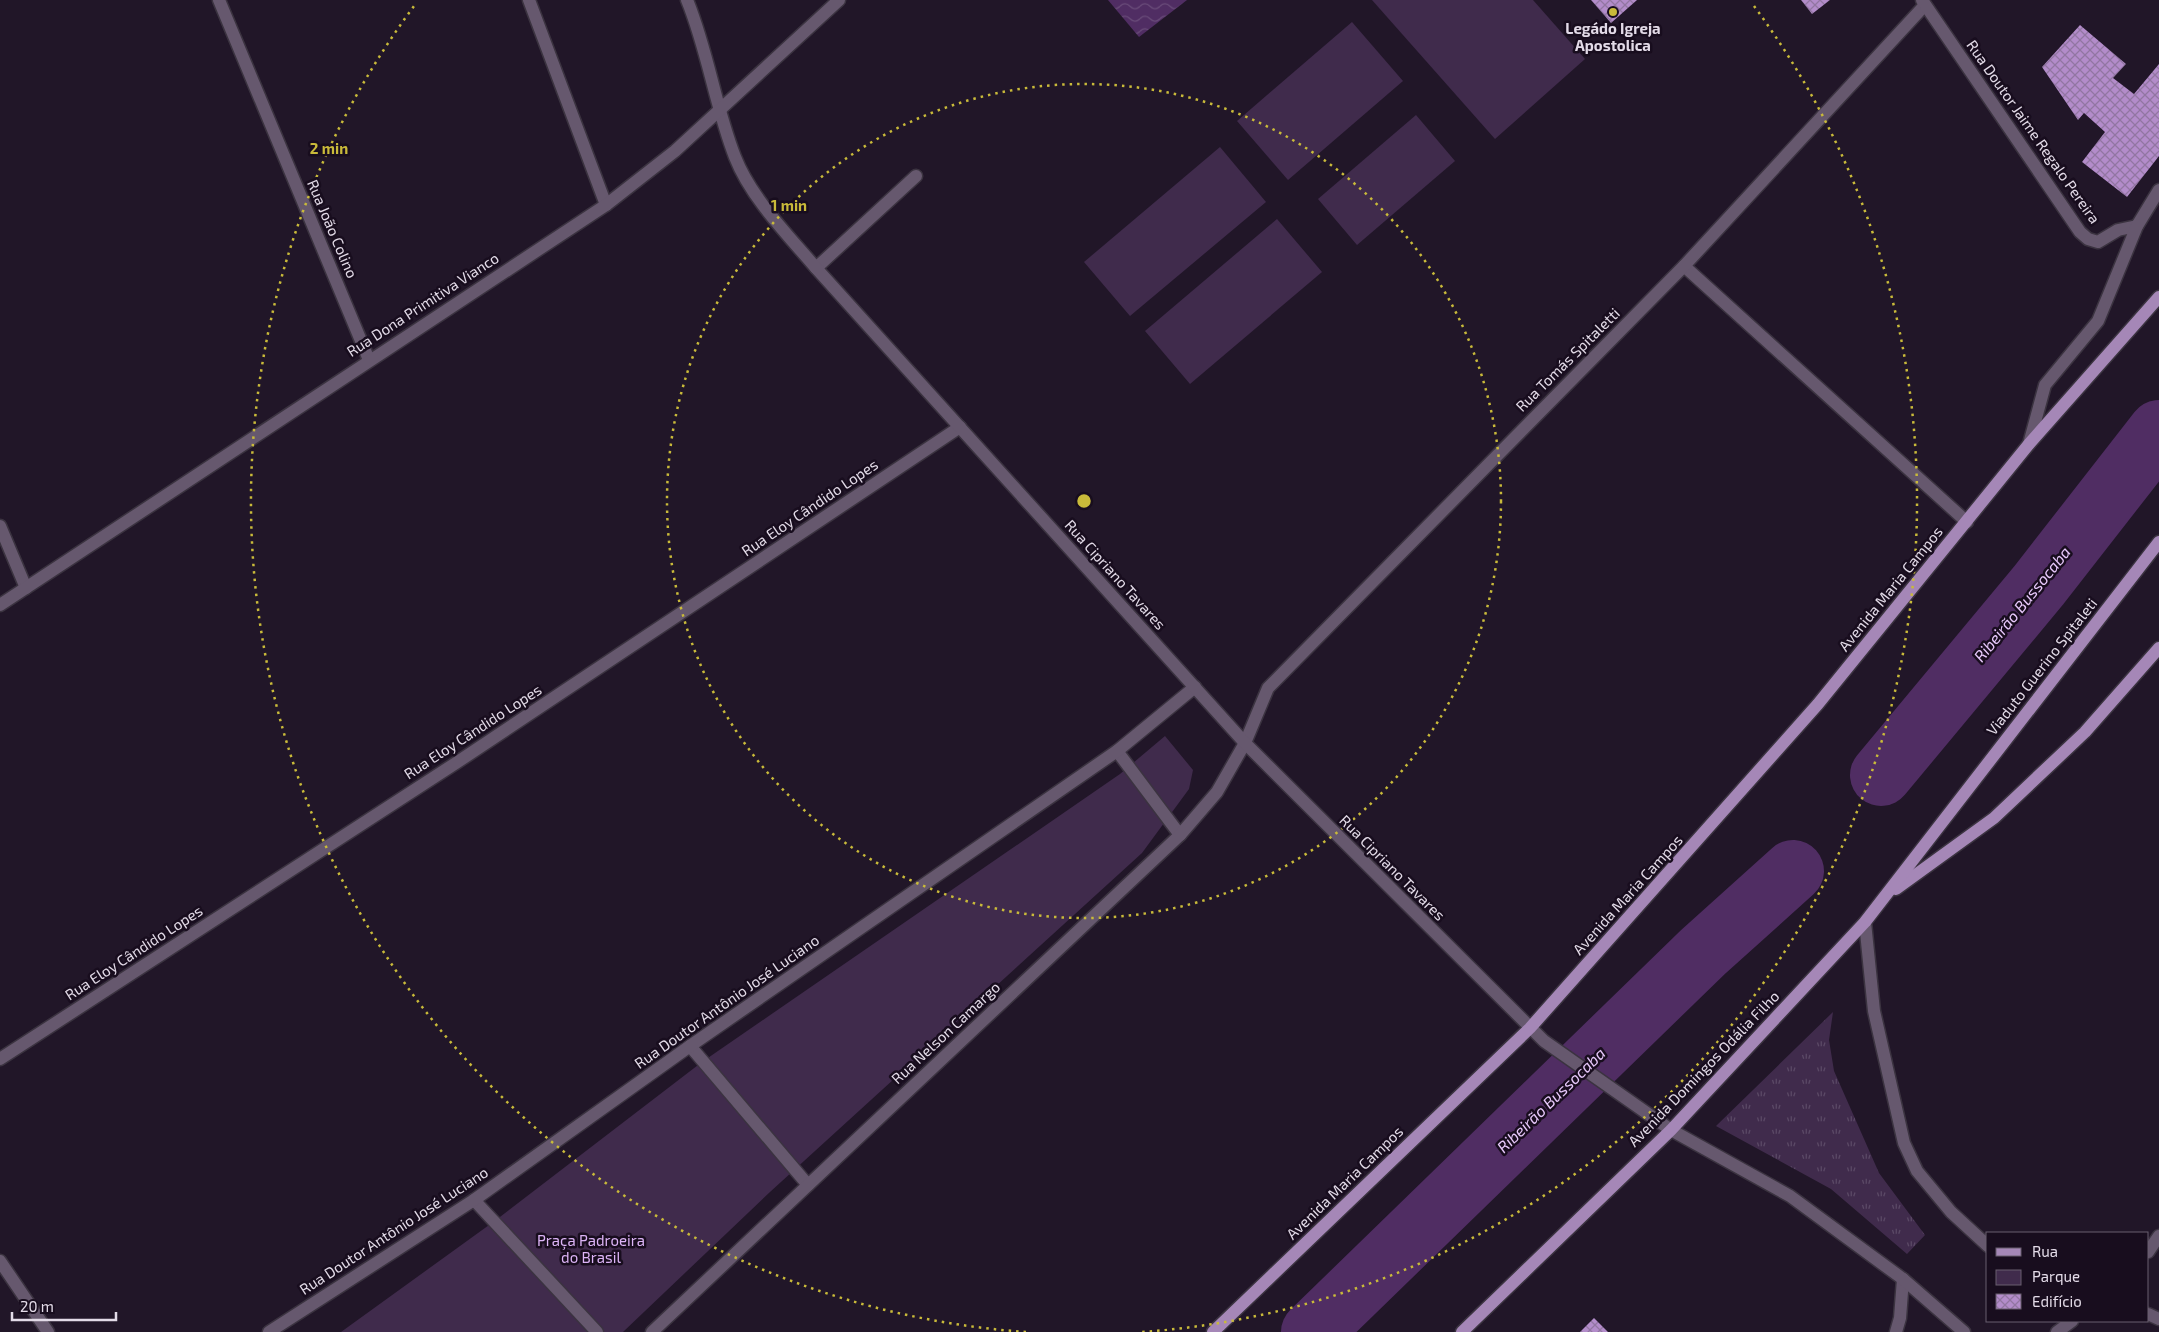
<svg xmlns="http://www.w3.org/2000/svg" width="2159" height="1332" font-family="'Exo 2',sans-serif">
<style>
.grass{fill:url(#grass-tufts)}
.green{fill:#402b4c}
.water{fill:url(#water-waves)}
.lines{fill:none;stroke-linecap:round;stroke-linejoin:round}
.river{stroke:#502d63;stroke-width:62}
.building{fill:url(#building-cross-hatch)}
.service-casing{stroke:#3b3340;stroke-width:15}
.minor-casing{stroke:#3b3340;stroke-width:15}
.tertiary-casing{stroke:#3b3340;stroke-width:15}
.secondary-casing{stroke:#3b3340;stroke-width:15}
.primary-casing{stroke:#3b3340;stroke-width:15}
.service{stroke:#66586e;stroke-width:12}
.minor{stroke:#66586e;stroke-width:12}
.tertiary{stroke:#66586e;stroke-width:12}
.secondary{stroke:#66586e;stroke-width:12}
.primary{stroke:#a587b7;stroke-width:12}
.ring{fill:none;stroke:#c9ba3a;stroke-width:2.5;stroke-dasharray:2.5 5}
.poi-dot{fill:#c9ba3a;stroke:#180d1e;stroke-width:2}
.labels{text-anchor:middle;stroke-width:5;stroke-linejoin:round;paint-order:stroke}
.poi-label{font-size:15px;font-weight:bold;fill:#e3dbe8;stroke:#180d1e}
.street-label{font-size:15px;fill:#e3dbe8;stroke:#180d1e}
.park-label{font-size:15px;fill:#ddb4f7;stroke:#180d1e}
.water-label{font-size:16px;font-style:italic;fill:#e8c9fc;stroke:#180d1e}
.centre{fill:#c9ba3a;stroke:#180d1e;stroke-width:2.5}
.ring-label{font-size:15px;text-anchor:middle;font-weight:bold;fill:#c9ba3a;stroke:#180d1e;stroke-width:5;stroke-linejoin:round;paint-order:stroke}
</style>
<defs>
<pattern id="grass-tufts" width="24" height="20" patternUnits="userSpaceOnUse" patternTransform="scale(1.25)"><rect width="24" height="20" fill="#402b4c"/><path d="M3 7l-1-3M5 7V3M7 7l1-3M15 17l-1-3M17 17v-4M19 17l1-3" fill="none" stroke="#5b4966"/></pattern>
<pattern id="water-waves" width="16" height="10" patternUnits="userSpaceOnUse" patternTransform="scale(1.25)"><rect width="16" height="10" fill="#502d63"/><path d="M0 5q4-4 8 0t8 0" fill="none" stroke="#694b79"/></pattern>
<pattern id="building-cross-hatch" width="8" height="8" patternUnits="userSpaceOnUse" patternTransform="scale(1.25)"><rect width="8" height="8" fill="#b38cca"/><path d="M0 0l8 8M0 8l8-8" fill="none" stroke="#9276a2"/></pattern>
</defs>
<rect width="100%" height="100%" fill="#211628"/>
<path class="grass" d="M1833 1012 1829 1040 1834 1071 1879 1173 1925 1235 1907 1254 1831 1189 1716 1126Z"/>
<g class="green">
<path d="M1372 0H1533L1585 59 1495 139Z"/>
<path d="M1352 22 1403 81 1288 180 1237 121Z"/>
<path d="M1416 115 1455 161 1357 245 1318 199Z"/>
<path d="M1220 147 1266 202 1130 316 1084 262Z"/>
<path d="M1277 219 1322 272 1190 384 1145 331Z"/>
<path d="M1165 736 1193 770 1189 789 1142 853 770 1192 623 1332H341L496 1220 702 1062 1120 774Z"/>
</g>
<path class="water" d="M1108 0H1187L1139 37Z"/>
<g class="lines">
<g class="river">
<path d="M1881 775 2039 585 2159 431"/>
<path d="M1312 1332 1703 952 1793 871"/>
</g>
</g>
<g class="building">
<path d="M1591 0H1637L1611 23Z"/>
<path d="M1801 0H1830L1812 14Z"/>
<path d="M2080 25 2126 64 2113 78 2134 94 2159 64V156L2127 197 2082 162 2105 132 2084 113 2078 120 2042 67Z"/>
<path d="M1594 1318 1608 1332H1580Z"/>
</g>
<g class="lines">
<g class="service-casing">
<g id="service">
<path d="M529 0 606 205"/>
<path d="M1684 266 1967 522"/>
<path d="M816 268 916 176"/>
<path d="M1896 1332 1900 1318 1903 1279"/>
</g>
</g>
<g class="minor-casing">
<g id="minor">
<path d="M219 0 369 360"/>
<path d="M0 526 26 588"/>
<path d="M1117 751 1180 835"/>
<path d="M690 1046 808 1185"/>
<path d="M0 1059 456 763 960 427"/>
<path d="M474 1200 597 1332"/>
<path d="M0 1261 48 1332"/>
<path d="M269 1332 474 1200 690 1046 1117 751 1195 687"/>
<path d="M652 1332 1180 835 1217 792 1245 743 1268 688 1684 266 1925 5"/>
</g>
</g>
<g class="tertiary-casing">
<path id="tertiary" d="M1922 0 2080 232 2088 239 2098 242 2118 230 2137 226"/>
</g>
<g class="secondary-casing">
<g id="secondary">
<path d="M687 0C708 51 715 106 735 157 751 198 788 235 816 268L1245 743 1544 1041 1671 1130 1790 1196 1903 1279 1964 1332"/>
<path d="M2029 444 2045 385 2098 321 2137 226 2159 190"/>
<path d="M0 605 606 205 675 151 839 0"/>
<path d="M1865 922 1874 1011 1904 1143 1917 1171 1951 1212 1988 1246"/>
<path d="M2148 1252 2159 1236"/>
<path d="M2148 1314 2159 1319"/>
<path d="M2057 1332 2072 1321"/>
</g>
</g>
<g class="primary-casing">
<g id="primary">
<path d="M1896 889 1994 818 2085 732 2159 648"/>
<path d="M1213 1332 1530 1028 1818 704 2029 444 2159 297"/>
<path d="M1462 1332 1671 1130 1865 922 2159 542"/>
</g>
</g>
<use href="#service" class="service"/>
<use href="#minor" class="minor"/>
<use href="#tertiary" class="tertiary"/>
<use href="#secondary" class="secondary"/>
<use href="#primary" class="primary"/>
</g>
<g class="ring">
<circle cx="1084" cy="501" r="417"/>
<path d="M1026 1332A833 833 0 0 1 414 6M1754 6A833 833 0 0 1 1142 1332"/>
</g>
<circle class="poi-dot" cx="1613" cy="12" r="5"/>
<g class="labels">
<g class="poi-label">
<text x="1613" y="34">Legádo Igreja<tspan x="1613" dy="17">Apostolica</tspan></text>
</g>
<g class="street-label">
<text transform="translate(2033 132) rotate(55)" y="5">Rua Doutor Jaime Regalo Pereira</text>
<text transform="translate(332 229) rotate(67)" y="5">Rua João Colino</text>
<text transform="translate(423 305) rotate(-33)" y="5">Rua Dona Primitiva Vianco</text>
<text transform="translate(1568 360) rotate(-45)" y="5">Rua Tomás Spitaletti</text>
<text transform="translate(810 508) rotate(-34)" y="5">Rua Eloy Cândido Lopes</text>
<text transform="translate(1115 575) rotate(48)" y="5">Rua Cipriano Tavares</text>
<text transform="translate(1891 589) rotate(-51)" y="5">Avenida Maria Campos</text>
<text transform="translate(2042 667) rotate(-52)" y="5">Viaduto Guerino Spitaleti</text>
<text transform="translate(473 732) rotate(-33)" y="5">Rua Eloy Cândido Lopes</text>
<text transform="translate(1392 868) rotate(45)" y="5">Rua Cipriano Tavares</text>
<text transform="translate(1628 895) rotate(-48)" y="5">Avenida Maria Campos</text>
<text transform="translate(134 953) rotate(-33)" y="5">Rua Eloy Cândido Lopes</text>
<text transform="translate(727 1002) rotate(-35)" y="5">Rua Doutor Antônio José Luciano</text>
<text transform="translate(946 1033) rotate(-43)" y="5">Rua Nelson Camargo</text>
<text transform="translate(1704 1069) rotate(-46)" y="5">Avenida Domingos Odália Filho</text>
<text transform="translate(1345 1183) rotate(-44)" y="5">Avenida Maria Campos</text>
<text transform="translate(394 1231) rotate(-33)" y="5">Rua Doutor Antônio José Luciano</text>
</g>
<g class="park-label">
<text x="591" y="1246">Praça Padroeira<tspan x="591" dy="17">do Brasil</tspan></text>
</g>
<g class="water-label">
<text transform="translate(2022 604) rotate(-51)" y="6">Ribeirão Bussocaba</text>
<text transform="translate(1551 1100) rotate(-44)" y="6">Ribeirão Bussocaba</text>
</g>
</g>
<circle cx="1084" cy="501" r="8" class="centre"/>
<g class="ring-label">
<text x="329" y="154">2 min</text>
<text x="789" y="211">1 min</text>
</g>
<rect x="1986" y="1232" width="162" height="90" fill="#180d1e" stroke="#695f6f"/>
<rect x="1996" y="1248" width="25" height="8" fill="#a587b7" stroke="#695f6f"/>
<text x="2032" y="1257" font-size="15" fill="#e3dbe8">Rua</text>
<rect x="1996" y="1270" width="25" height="15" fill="#402b4c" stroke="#695f6f"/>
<text x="2032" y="1282" font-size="15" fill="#e3dbe8">Parque</text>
<rect x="1996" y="1294" width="25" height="15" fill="url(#building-cross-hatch)" stroke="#695f6f"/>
<text x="2032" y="1307" font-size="15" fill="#e3dbe8">Edifício</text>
<path d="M12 1312v8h104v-8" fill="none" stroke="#e3dbe8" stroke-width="2.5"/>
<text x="20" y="1312" font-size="15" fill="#e3dbe8" stroke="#180d1e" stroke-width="4" paint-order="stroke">20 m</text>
</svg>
